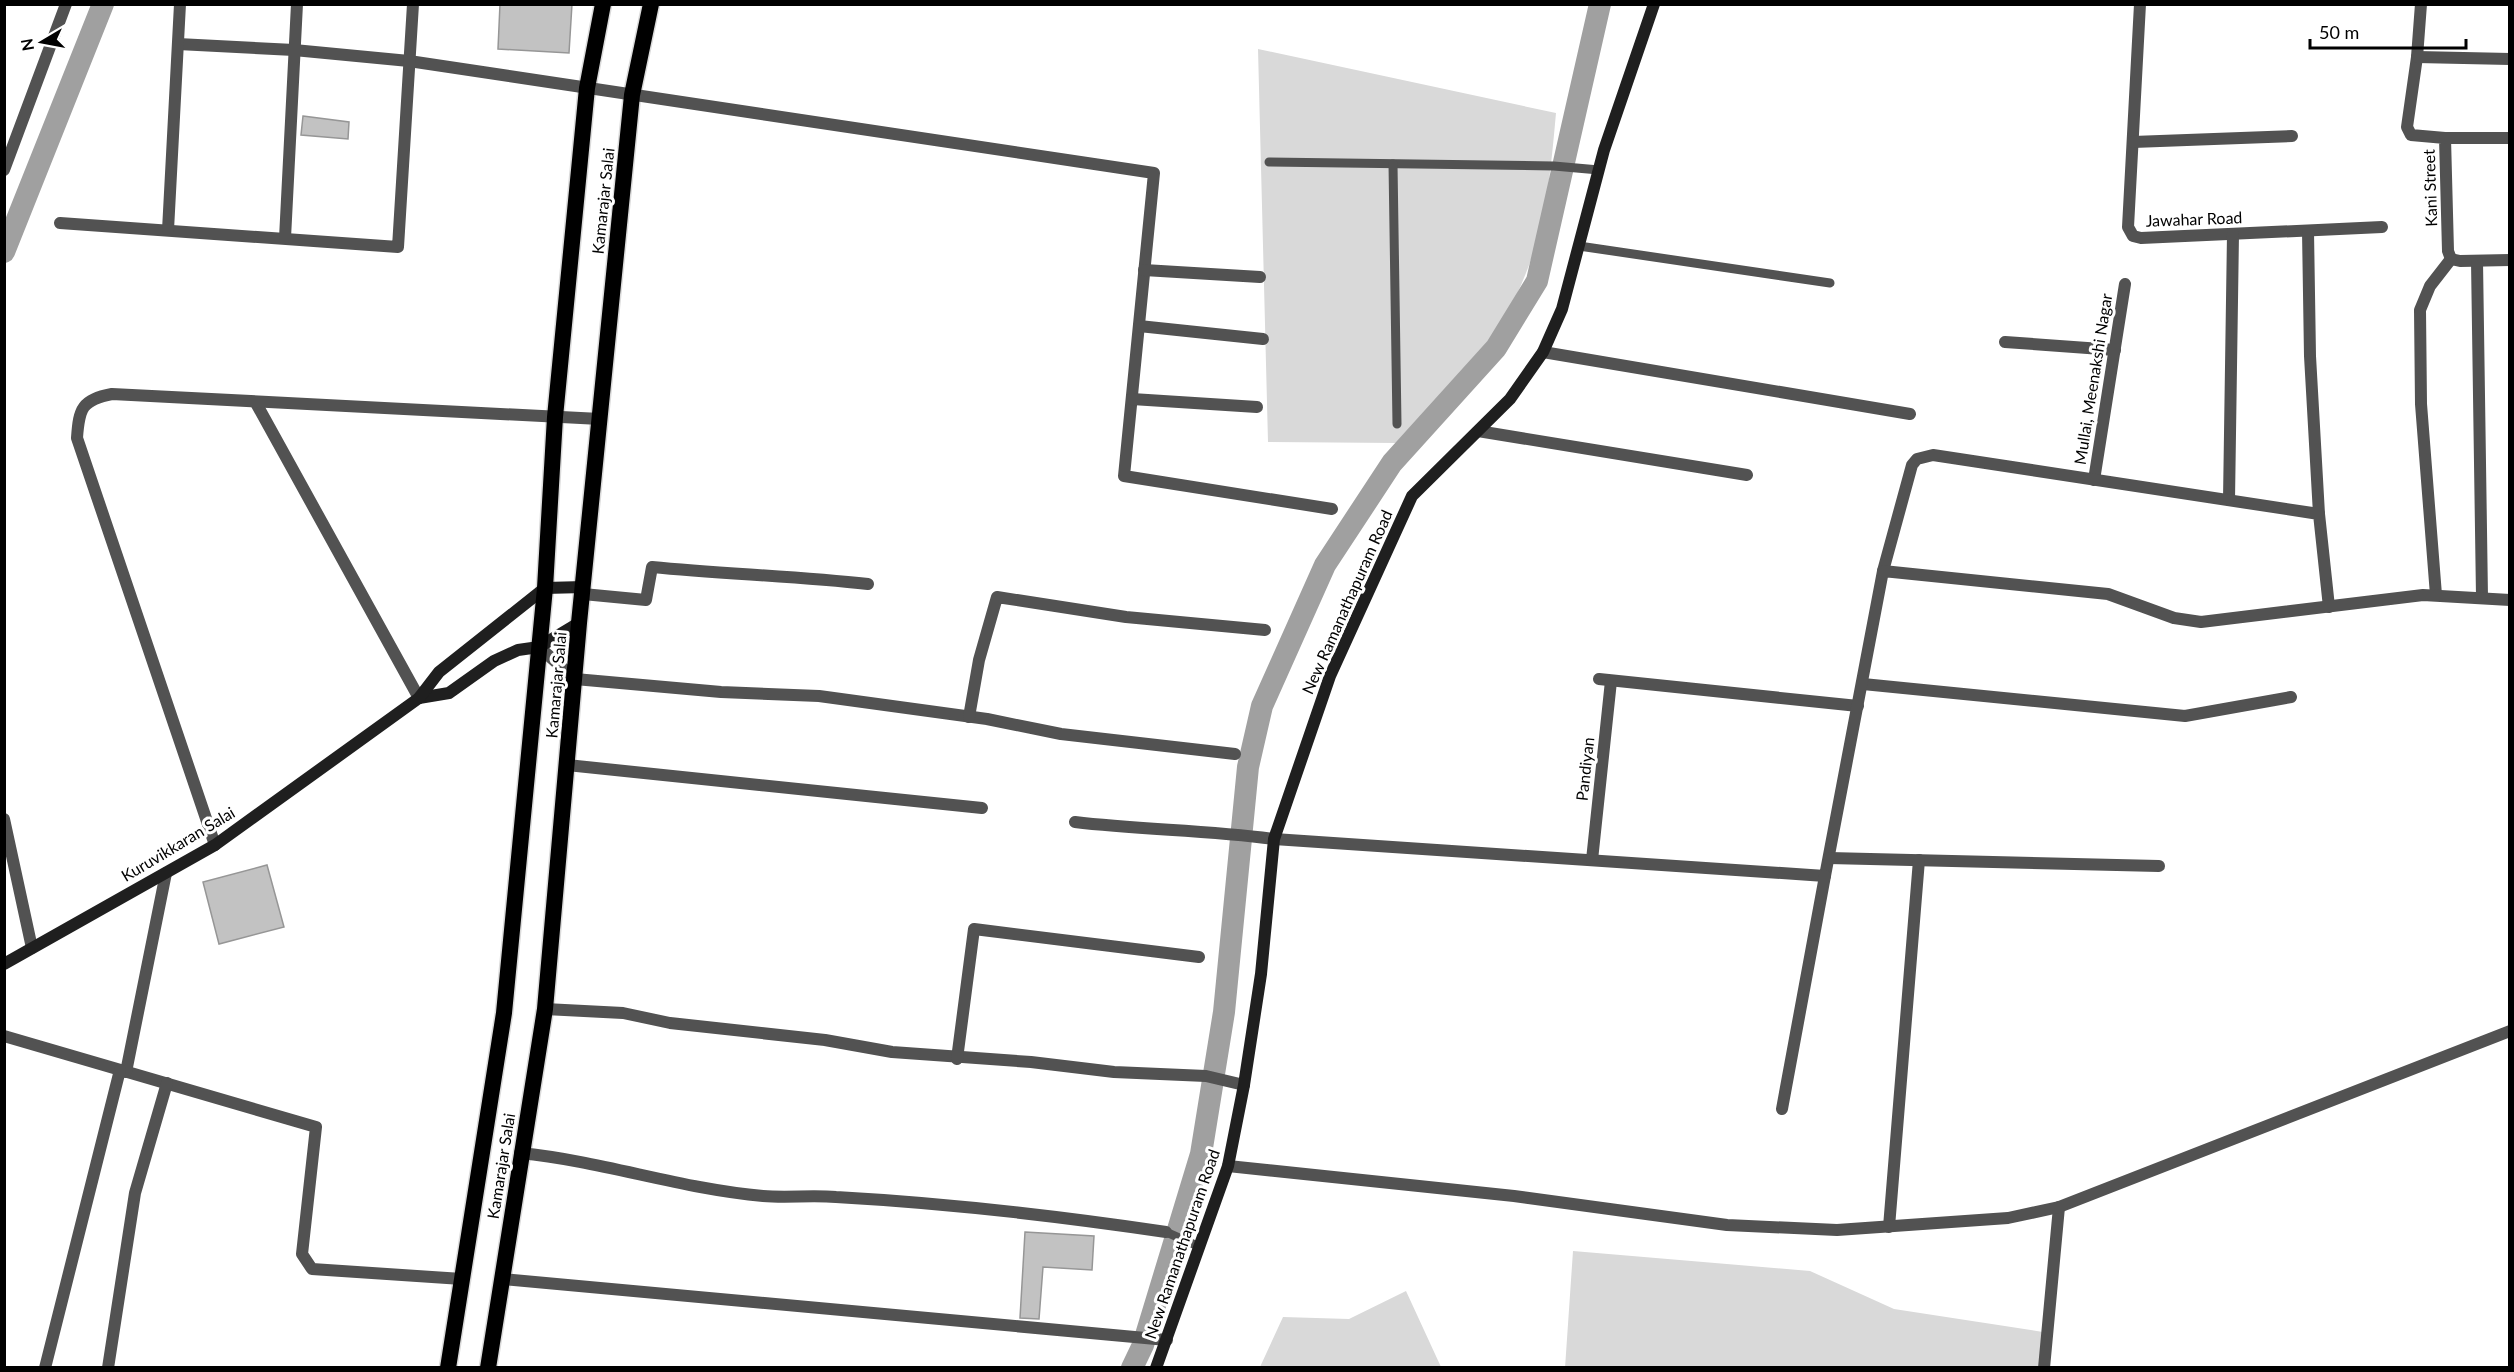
<svg xmlns="http://www.w3.org/2000/svg" width="2514" height="1372" font-family="Lato,sans-serif">
<style>
.green{fill:#d9d9d9}
.lines{fill:none;stroke-linecap:round;stroke-linejoin:round}
.canal{stroke:#a0a0a0;stroke-width:22}
.building{fill:#c2c2c2;stroke:#969696;stroke-width:1.5}
.trunk-casing{stroke:#dbdbdb;stroke-width:19}
.service{stroke:#525252;stroke-width:9}
.minor{stroke:#525252;stroke-width:12}
.tertiary{stroke:#525252;stroke-width:12}
.secondary{stroke:#1f1f1f;stroke-width:12}
.trunk{stroke:#000;stroke-width:16}
.labels{text-anchor:middle;stroke-width:6;stroke-linejoin:round;paint-order:stroke}
.street-label{font-size:16px;fill:#000;stroke:#fff}
</style>
<rect width="100%" height="100%" fill="#fff"/>
<g class="green">
<path d="M1258 49 1556 113C1550 180 1545 237 1515 298 1509 309 1505 321 1498 331 1469 371 1432 406 1397 443L1268 442Z"/>
<path d="M1573 1251 1810 1271 1894 1309 2043 1332 2042 1367 1565 1368Z"/>
<path d="M1406 1291 1441 1367H1260L1283 1317 1349 1319Z"/>
</g>
<g class="lines">
<g class="canal">
<path d="M4 252 103 4"/>
<path d="M1132 1368 1143 1345 1201 1154 1224 1012 1248 767 1262 706 1325 565 1392 463 1496 348 1537 281 1600 4"/>
</g>
</g>
<g class="building">
<path d="M500 4H572L569 53 498 49Z"/>
<path d="M303 116 349 122 348 139 301 135Z"/>
<path d="M267 865 284 927 219 944 203 882Z"/>
<path d="M1025 1232 1094 1236 1092 1270 1043 1267 1039 1319 1020 1318Z"/>
</g>
<g class="lines">
<g class="trunk-casing">
<g id="trunk">
<path d="M448 1368 504 1013 545 588 555 417 587 88 603 4"/>
<path d="M488 1368 545 1009 579 623 632 95 651 4"/>
</g>
</g>
<g class="service">
<path d="M1269 162 1554 166 1599 170"/>
<path d="M1393 164 1397 424"/>
<path d="M1579 246 1830 283"/>
<path d="M1166 1232 1200 1247"/>
</g>
<g class="minor">
<path d="M2140 4 2128 227 2133 236 2141 238 2382 227"/>
<path d="M2421 4 2417 57 2407 127 2411 135 2445 138 2448 251 2451 259"/>
<path d="M178 44 294 50 409 61 1154 173 1124 476 1332 509"/>
<path d="M2417 57 2510 59"/>
<path d="M2445 138H2510"/>
<path d="M2133 142 2292 136"/>
<path d="M4 170 66 4"/>
<path d="M60 223 398 247 413 4"/>
<path d="M168 230 180 4"/>
<path d="M2308 231 2310 356 2319 514"/>
<path d="M285 238 297 4"/>
<path d="M2451 259 2460 261 2510 260"/>
<path d="M2477 261 2482 597"/>
<path d="M1144 270 1260 277"/>
<path d="M1139 326 1263 339"/>
<path d="M2005 342 2115 350"/>
<path d="M1543 352 1910 414"/>
<path d="M1132 399 1257 407"/>
<path d="M256 403 419 698"/>
<path d="M1478 431 1747 475"/>
<path d="M2094 480 2125 284"/>
<path d="M2229 500 2233 234"/>
<path d="M1883 571 1912 465 1917 459 1933 455 2319 514 2329 607"/>
<path d="M583 594 646 600 652 567C724 574 796 576 868 584"/>
<path d="M2436 595 2421 404 2420 310 2430 286 2451 259"/>
<path d="M539 647 575 679 721 692 819 696 987 719 1061 734 1235 754"/>
<path d="M1599 679 1858 706"/>
<path d="M1863 684 2185 716 2291 697"/>
<path d="M969 717 979 660 997 597 1126 617 1265 630"/>
<path d="M567 765 982 808"/>
<path d="M4 819 32 948"/>
<path d="M1075 822C1141 830 1208 830 1274 839L1825 876 1883 571 2108 594 2174 618 2201 622 2423 595 2510 600"/>
<path d="M215 845 77 438C79 408 82 400 112 394L600 419"/>
<path d="M1829 858 2159 866"/>
<path d="M1592 860 1611 681"/>
<path d="M545 1009 623 1013 670 1023 825 1040 892 1052 1031 1062 1114 1072 1206 1076 1244 1085"/>
<path d="M4 1036 316 1127 302 1254 312 1269 462 1279"/>
<path d="M957 1059 974 929 1199 957"/>
<path d="M126 1072 166 873"/>
<path d="M1782 1109 1825 876"/>
<path d="M520 1153C602 1161 681 1189 763 1196 787 1198 811 1195 836 1197 945 1203 1058 1216 1166 1232"/>
<path d="M1889 1227 1919 860"/>
<path d="M502 1279 1167 1340"/>
<path d="M45 1368 120 1070"/>
<path d="M108 1368 135 1193 167 1083"/>
<path d="M2044 1368 2059 1207"/>
</g>
<path class="tertiary" d="M1228 1166 1514 1196 1727 1225 1837 1230 2008 1218 2059 1207 2510 1031"/>
<g class="secondary">
<path d="M419 698 449 693 494 661 518 650 539 647 579 623"/>
<path d="M4 964 215 845 419 698 439 672 545 588 584 587"/>
<path d="M1156 1368 1228 1166 1244 1085 1261 974 1274 839 1330 676 1412 496 1510 399 1543 352 1562 309 1604 150 1654 4"/>
</g>
<use href="#trunk" class="trunk"/>
</g>
<g class="labels">
<g class="street-label">
<text transform="translate(2430 188) rotate(-92)" y="6">Kani Street</text>
<text transform="translate(603 201) rotate(-84)" y="6">Kamarajar Salai</text>
<text transform="translate(2194 219) rotate(-2)" y="6">Jawahar Road</text>
<text transform="translate(2093 379) rotate(-81)" y="6">Mullai, Meenakshi Nagar</text>
<text transform="translate(1347 602) rotate(-66)" y="6">New Ramanathapuram Road</text>
<text transform="translate(556 685) rotate(-85)" y="6">Kamarajar Salai</text>
<text transform="translate(1585 769) rotate(-84)" y="6">Pandiyan</text>
<text transform="translate(178 844) rotate(-31)" y="6">Kuruvikkaran Salai</text>
<text transform="translate(501 1166) rotate(-81)" y="6">Kamarajar Salai</text>
<text transform="translate(1182 1244) rotate(-71)" y="6">New Ramanathapuram Road</text>
</g>
</g>
<rect width="2514" height="1372" fill="none" stroke="#000000" stroke-width="12"/>
<g transform="translate(42 42) rotate(260)" stroke="#ffffff" stroke-width="4.5" paint-order="stroke">
<path d="M0-4.5L10 22L0 15L-10 22Z" fill="#000000"/>
<text y="-9" font-size="16" font-weight="bold" text-anchor="middle" fill="#000000">N</text>
</g>
<path d="M2310 39v9h156v-9" fill="none" stroke="#000000" stroke-width="3"/>
<text x="2319" y="39" font-size="18" fill="#000000" stroke="#ffffff" stroke-width="4.5" paint-order="stroke">50 m</text>
</svg>
